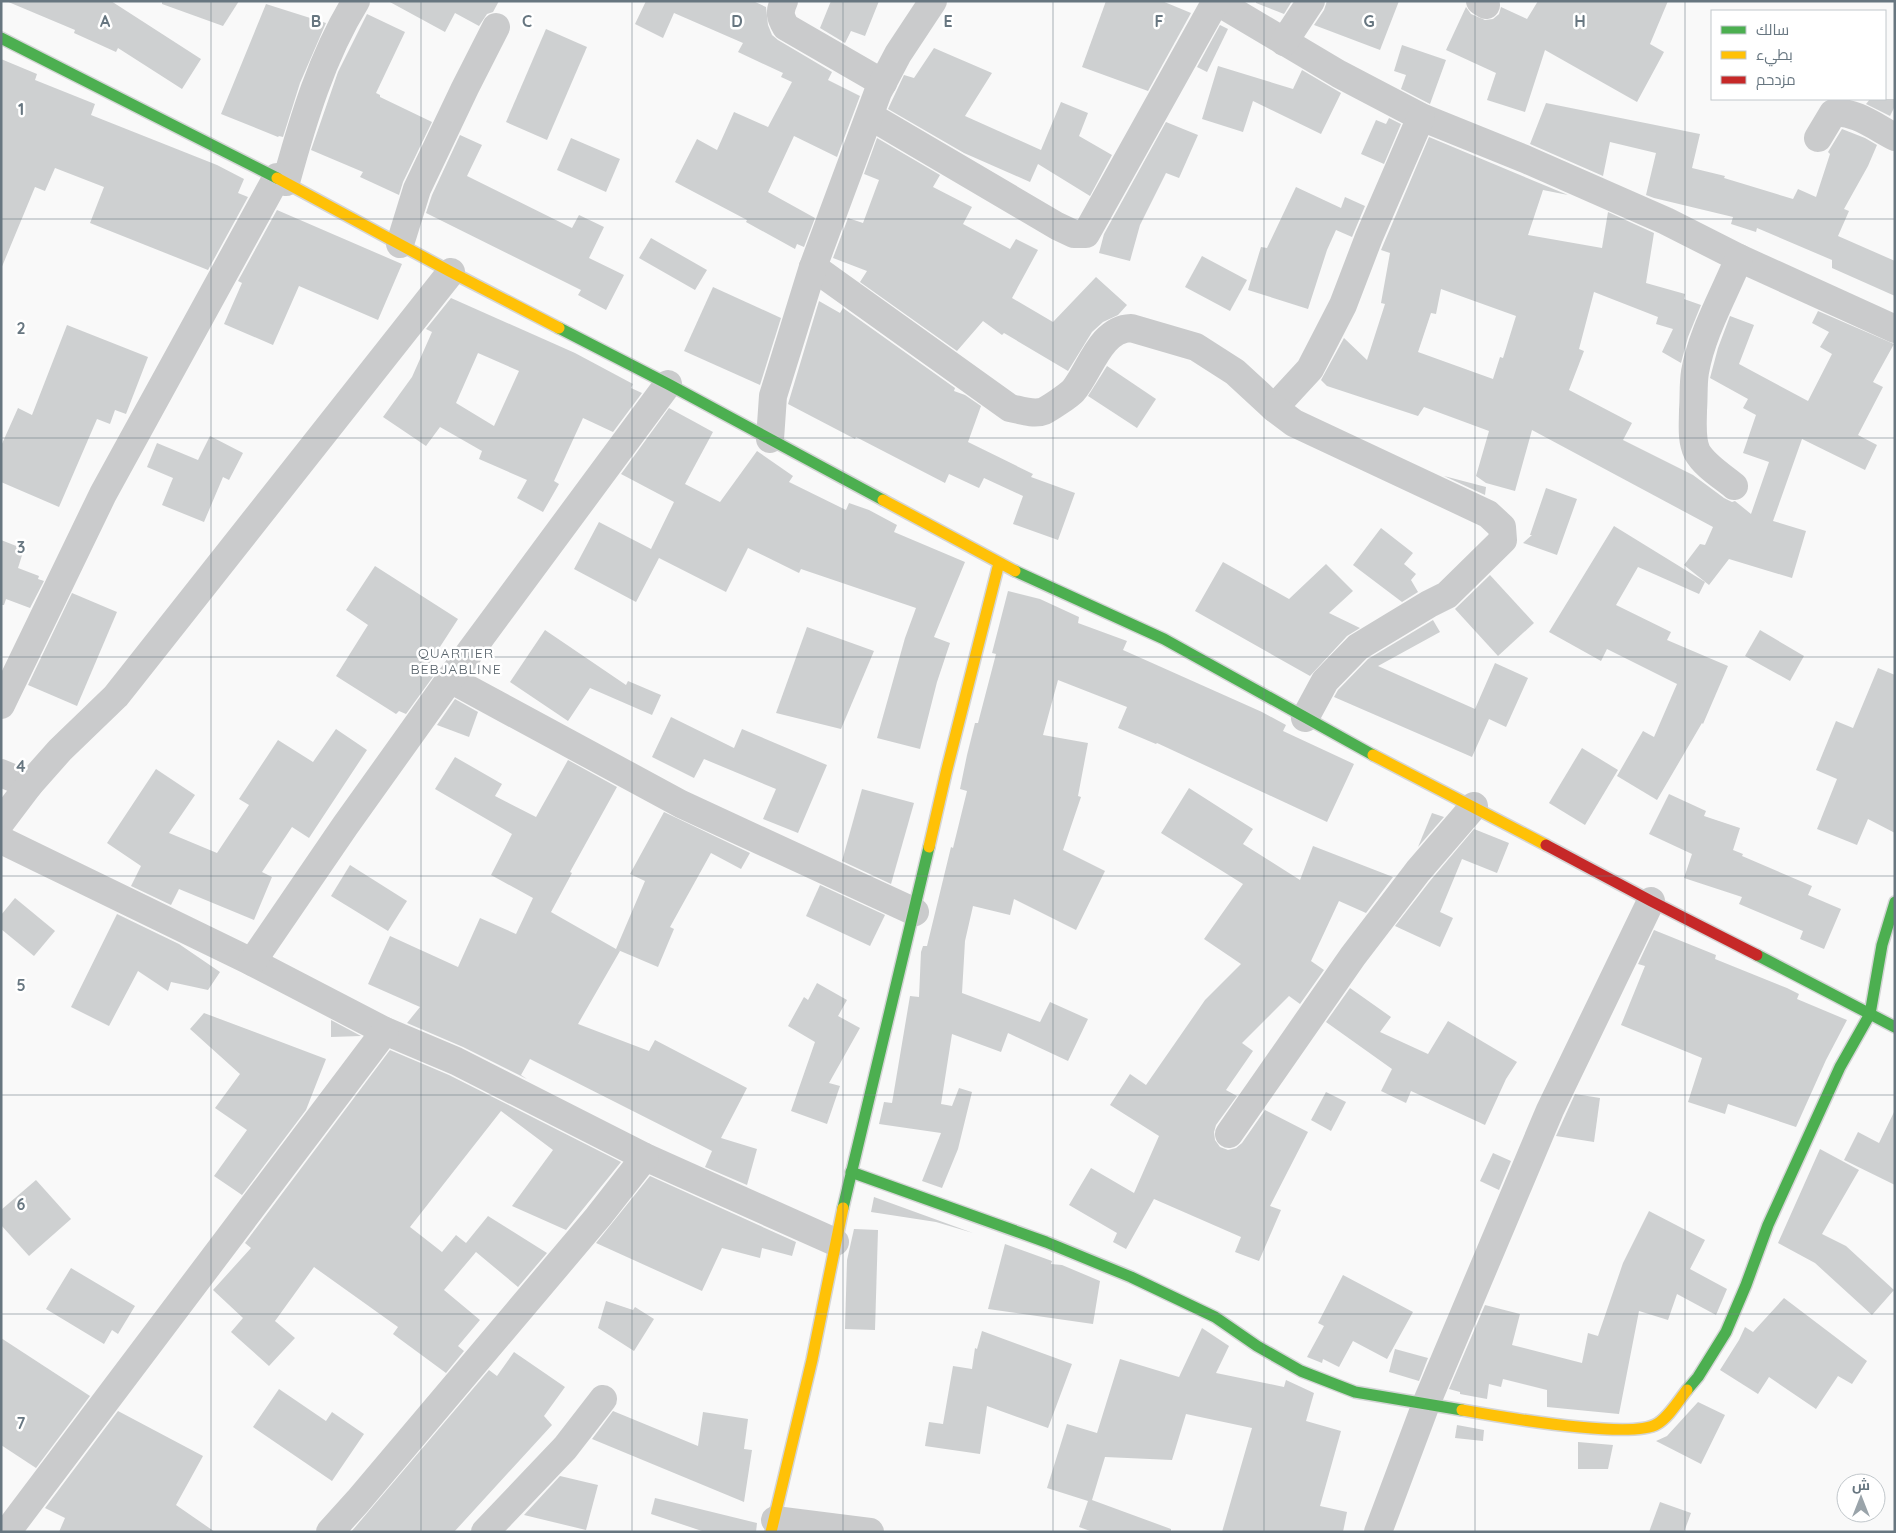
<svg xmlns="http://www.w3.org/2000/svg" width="1896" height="1533" viewBox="0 0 1896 1533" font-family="Quicksand,Cairo,sans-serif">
	<rect width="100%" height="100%" fill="#f9f9f9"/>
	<!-- building -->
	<g fill="#ced0d1" fill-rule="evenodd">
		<path d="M6,1H111L201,59L182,89L118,48L116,52L74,33L75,30Z"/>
		<path d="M162,1H239L223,26L162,4Z"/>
		<path d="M388,1H499L493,12L487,14L479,26L455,13L445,32Z"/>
		<path d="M646,1H753L766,7L768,25L772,35L778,40L832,72L828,80L860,96L837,157L794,136L768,192L815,218L804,247L797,244L795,249L746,222L747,220L675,182L697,139L717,150L734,112L768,127L792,82L781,77L783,73L738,52L743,43L674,13L663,38L635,24Z"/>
		<path d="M831,1H879L865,36L851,31L845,43L820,28Z"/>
		<path d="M1106,1H1162L1191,13L1148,91L1082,67Z"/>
		<path d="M1256,1H1292L1284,14L1256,3Z"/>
		<path d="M1327,1H1399L1380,50L1314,25L1324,10Z"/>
		<path d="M1538,1H1668L1650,44L1664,52L1637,102L1545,50L1525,112L1487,100L1496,73L1446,50L1466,7L1471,14L1485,20L1493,19L1499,14L1501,7L1527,19Z"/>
		<path d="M266,4L326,23L300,83L283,137L279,136L278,137L221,114Z"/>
		<path d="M367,14L405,32L376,93L380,95V97L432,122L403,182L399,195L360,177L363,172L311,150L338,72Z"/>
		<path d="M1220,25L1228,29L1207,72L1197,67Z"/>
		<path d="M546,29L587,47L547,140L506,122Z"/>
		<path d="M1402,45L1446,60L1430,104L1401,89L1406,75L1394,71Z"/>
		<path d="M934,48L992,73L965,116L1041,150L1061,102L1088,113L1079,136L1112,155L1090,196L1038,164L1030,182L964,153L888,109L904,75L914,78Z"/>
		<path d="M1,59L37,74L35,80L95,104L91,115L217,165L244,179L238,193L248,197L208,270L90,223L104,187L55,168L45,191L35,187L1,269Z"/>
		<path d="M1218,66L1293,89L1302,70L1341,93L1321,134L1253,101L1243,132L1202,119Z"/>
		<path d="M1870,99H1895V106L1890,116L1866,104Z"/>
		<path d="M1546,103L1700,134L1692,168L1725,176L1724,178L1793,199L1798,189L1816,197L1830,154L1828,152L1842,129L1865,138L1877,145L1868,166L1844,209L1849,211L1838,236L1895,261V296L1832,268V260L1757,228L1756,232L1731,224L1733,217L1654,198L1646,195L1656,153L1610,142L1603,176L1530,144Z"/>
		<path d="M1389,118L1401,124L1384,164L1361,154L1376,120L1386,124Z"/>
		<path d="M1166,122L1198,135L1179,178L1166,173L1140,225L1130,261L1099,253L1104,234Z"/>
		<path d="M460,135L482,145L467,176L572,228L579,215L604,227L589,258L624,275L606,310L578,295L581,290L426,213L432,195Z"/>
		<path d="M1429,137L1568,195L1543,190L1528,235L1602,248L1608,212L1654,233L1646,283L1685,294L1684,299L1701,305L1688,337L1681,363L1662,352L1673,329L1656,324L1658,317L1594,292L1579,349L1584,351L1569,390L1632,423L1623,440L1693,475L1724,498L1732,502L1735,501L1751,514L1769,462L1743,453L1756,415L1743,408L1748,399L1710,378L1718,348L1730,316L1754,325L1739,364L1808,401L1832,354L1820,347L1829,332L1812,323L1818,311L1894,344L1873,382L1883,387L1858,435L1877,445L1865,470L1802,439L1773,521L1806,531L1792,578L1729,559L1709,585L1684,565L1700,544L1705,545L1713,527L1532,430L1515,491L1486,483L1476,476L1489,431L1424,407L1418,416L1327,386L1321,380L1344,338L1367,360L1385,304L1381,303L1390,253L1381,250ZM1441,289L1516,316L1503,358L1500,357L1493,379L1418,352L1431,313L1436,314Z"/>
		<path d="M571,138L620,159L606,192L557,170Z"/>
		<path d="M877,138L940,175L933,187L972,207L963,224L1010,249L1016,239L1038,250L1012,298L1053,322L1096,277L1127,305L1118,315L1103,322L1092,332L1068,371L1004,333L1002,335L983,321L957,351L860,282L867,271L833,258L848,218L863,223L879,180L864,174Z"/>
		<path d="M1296,187L1341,208L1345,197L1365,206L1352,237L1336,230L1327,250L1308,309L1248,290L1261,247L1267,248Z"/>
		<path d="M277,210L402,264L378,320L299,286L273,345L224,324L242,283L238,281Z"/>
		<path d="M651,238L707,270L695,290L639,258Z"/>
		<path d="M1202,256L1247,280L1230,311L1185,287Z"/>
		<path d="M713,287L781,318L760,385L684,351Z"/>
		<path d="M451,298L575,353L633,384L631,388L642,393L613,432L583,418L554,481L559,484L543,512L517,498L527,480L479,459L482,451L440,427L426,446L383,417L412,377L432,332L426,329ZM478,353L519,371L494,426L456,403Z"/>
		<path d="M819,301L840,313L843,308L955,388L954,391L965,395L981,406L968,442L1033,474L1031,477L1075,493L1058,540L1013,524L1023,496L984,478L979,488L949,474L945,483L856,437L855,439L788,404Z"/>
		<path d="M67,325L148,357L126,414L115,410L110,424L97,419L59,507L1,482V446L18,408L32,415Z"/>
		<path d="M1107,366L1156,399L1137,428L1088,396Z"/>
		<path d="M669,408L713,432L685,484L720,502L757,451L793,476L789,482L846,510L849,503L869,510L897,525L894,532L965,562L934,637L950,643L937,682L920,749L877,738L905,638L916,608L801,569L799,573L748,548L726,592L659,558L636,602L574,569L599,522L651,549L674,502L621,474Z"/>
		<path d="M210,436L243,453L229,480L223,477L204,522L162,505L173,478L147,467L157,443L198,460Z"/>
		<path d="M1444,476L1486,487L1485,495Z"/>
		<path d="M1546,488L1577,499L1557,555L1523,543L1532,535H1530Z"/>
		<path d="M1614,526L1705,582L1699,594L1638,567L1616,605L1671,632L1667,640L1728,666L1703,724L1702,723L1657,800L1617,776L1643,731L1654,737L1677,684L1607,649L1601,661L1549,632Z"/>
		<path d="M1381,528L1413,553L1404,564L1416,574L1411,580L1418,592L1402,602L1353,565Z"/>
		<path d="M1,540L24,549L18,568L39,576L38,579L44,581L30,608L6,599L4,605H1Z"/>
		<path d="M1223,562L1289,599L1326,564L1353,591L1329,613L1360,628L1347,636L1310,676L1195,611Z"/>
		<path d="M375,566L458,619L425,670L435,674L406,714L399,711L396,714L336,676L368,625L346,610Z"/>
		<path d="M1490,575L1534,623L1498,656L1455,609Z"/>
		<path d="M1008,591L1040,599L1079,617L1078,623L1127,641L1123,650L1262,712L1286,725L1283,731L1354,764L1327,822L1157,743L1156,744L1118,728L1127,707L1058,680L1043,735L1088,743L1078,796L1081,797L1063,850L1105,871L1076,930L1014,899L1010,915L973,906L965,941L962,993L1040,1022L1050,1002L1088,1019L1068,1061L1008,1033L1001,1052L952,1034L941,1104L952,1106L959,1088L972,1092L958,1149L942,1188L922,1181L941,1133L879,1124L884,1102L892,1103L910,996L919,997L921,952L923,946H927L951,847L953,848L967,791L960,789L967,755L975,723H978L996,654L992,653Z"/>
		<path d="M72,593L117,612L77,706L28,685Z"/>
		<path d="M1433,620L1440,632L1378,666L1475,709L1495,663L1528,678L1506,727L1489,719L1472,757L1334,697L1338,690L1368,659Z"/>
		<path d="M807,627L874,651L841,729L776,713Z"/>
		<path d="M545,630L626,685L628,681L661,695L652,715L590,688L568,721L510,682Z"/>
		<path d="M1760,630L1804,656L1790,681L1745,656Z"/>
		<path d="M1878,668L1895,675V833L1868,819L1857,845L1817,829L1837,779L1816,770L1836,721L1853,728Z"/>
		<path d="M455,699L478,712L469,737L437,725Z"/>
		<path d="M671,717L734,748L742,729L827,765L798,833L763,819L776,789L704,759L694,778L652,757Z"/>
		<path d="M336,729L367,750L309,838L292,827L262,872L272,877L254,920L179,889L171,905L131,886L141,866L107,843L156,769L195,795L169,833L217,853L249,805L239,799L278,740L313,762Z"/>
		<path d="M1582,748L1618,770L1585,825L1549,803Z"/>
		<path d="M455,757L502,784L495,796L536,817L568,760L617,787L570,872L572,873L551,912L616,949L645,881L630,874L664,812L750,853L741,869L711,853L670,927L674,929L658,967L618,950L620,951L578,1024L649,1051L655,1040L747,1088L721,1138L757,1149L747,1185L705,1167L712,1151L530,1059L521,1075L527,1079L463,1047L407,1023L420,1007L368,984L390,936L458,967L480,918L516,934L533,898L491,875L512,834L435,789Z"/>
		<path d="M1189,788L1253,829L1243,844L1300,880L1313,846L1393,877L1366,913L1339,901L1311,961L1324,970L1300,1004L1289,996L1242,1043L1253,1051L1226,1090L1237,1096L1216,1125L1214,1132L1215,1140L1220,1147L1228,1150L1236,1148L1242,1143L1265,1110L1308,1132L1270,1206L1281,1210L1259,1261L1235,1252L1241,1237L1154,1199L1126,1249L1113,1242L1117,1233L1069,1205L1091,1168L1134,1193L1159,1136L1110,1105L1130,1074L1146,1085L1205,1000L1241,964L1204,939L1243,884L1161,833Z"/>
		<path d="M862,789L914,803L891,884L842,861Z"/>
		<path d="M1669,794L1706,811L1704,816L1740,828L1733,850L1743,854L1742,856L1812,886L1808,895L1841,909L1824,949L1800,939L1803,931L1739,904L1742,897L1684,878L1692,854L1649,834Z"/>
		<path d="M1432,813L1444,817L1418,847Z"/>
		<path d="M1474,829L1509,843L1497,873L1462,859L1440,912L1453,918L1440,947L1395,926L1430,881Z"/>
		<path d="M350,865L407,901L388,931L331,896Z"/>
		<path d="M820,885L885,915L870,946L806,916Z"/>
		<path d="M15,898L55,931L34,956L1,929V915Z"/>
		<path d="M117,914L179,944L220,972L208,990L171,982L168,991L138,971L109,1026L71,1007Z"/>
		<path d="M1654,930L1716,955L1715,959L1787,988L1799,994L1797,999L1847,1020L1826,1060L1796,1127L1728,1104L1725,1114L1688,1102L1702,1058L1621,1025L1645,966L1638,964Z"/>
		<path d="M817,983L847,1000L838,1016L860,1028L829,1083L840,1086L827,1124L791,1111L815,1042L788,1026L804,997L808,1000Z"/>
		<path d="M1350,988L1391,1017L1380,1032L1428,1054L1448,1021L1517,1062L1506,1079L1485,1125L1411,1091L1406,1103L1381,1091L1392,1069L1326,1022Z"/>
		<path d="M204,1013L326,1059L306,1110L242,1195L214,1176L247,1130L215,1108L240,1074L190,1029Z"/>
		<path d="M331,1020L361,1036L331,1037Z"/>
		<path d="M390,1050L449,1075L621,1162L566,1230L512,1206L553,1150L501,1111L410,1227L442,1252L456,1235L466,1243L488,1216L547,1253L518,1287L476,1252L444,1290L480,1320L458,1346L464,1351L446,1373L393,1334L398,1327L314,1267L275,1321L295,1338L269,1366L231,1332L243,1318L213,1290L251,1248L245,1243Z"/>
		<path d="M1326,1092L1346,1102L1331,1131L1311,1120Z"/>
		<path d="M1575,1094L1600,1098L1594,1142L1556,1136Z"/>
		<path d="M1895,1110V1185L1844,1160L1858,1132L1879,1143Z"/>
		<path d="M1820,1149L1859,1170L1822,1234L1846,1246L1894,1290L1872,1315L1815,1263L1778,1243Z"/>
		<path d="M1493,1153L1511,1161L1499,1190L1480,1181Z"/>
		<path d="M650,1176L796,1242L792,1256L762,1248L760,1258L722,1248L702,1291L596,1243Z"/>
		<path d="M36,1180L71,1219L29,1256L1,1225V1210Z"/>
		<path d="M874,1197L973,1233L936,1222L871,1212Z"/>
		<path d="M1649,1211L1705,1240L1690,1269L1727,1289L1716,1315L1677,1294L1668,1320L1639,1311L1619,1414L1547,1407V1390L1503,1379L1501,1387L1489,1384L1487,1399L1460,1394V1392L1449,1389L1485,1305L1520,1314L1512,1345L1582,1363L1588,1333L1598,1336L1623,1263Z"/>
		<path d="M854,1229L878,1230L875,1330L845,1329L847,1260Z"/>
		<path d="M1005,1244L1052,1261L1051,1264L1062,1265L1100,1281L1093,1324L988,1309Z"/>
		<path d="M71,1268L135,1306L118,1334L112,1330L104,1344L46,1309Z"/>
		<path d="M1343,1275L1413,1312L1387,1359L1353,1341L1339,1367L1323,1359L1322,1363L1307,1357L1324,1326L1318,1323Z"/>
		<path d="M1784,1298L1867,1361L1852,1384L1838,1376L1816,1409L1769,1377L1758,1394L1720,1370L1739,1340L1745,1327L1753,1332Z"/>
		<path d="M606,1301L633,1310L635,1307L654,1319L634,1351L598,1328Z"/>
		<path d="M1202,1328L1229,1346L1216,1373L1284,1387L1286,1380L1314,1393L1306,1421L1341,1431L1320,1506L1347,1512L1343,1532H1222L1252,1428L1186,1414L1172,1460L1105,1457L1092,1500L1171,1529V1532H1093L1079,1527L1088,1501L1047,1488L1067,1424L1097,1433L1120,1359L1179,1377Z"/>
		<path d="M982,1331L1072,1364L1048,1428L987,1406L980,1454L925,1446L929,1422L943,1424L953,1366L972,1369L975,1348L977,1349Z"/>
		<path d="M1,1338L90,1396L36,1468L1,1445Z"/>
		<path d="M1395,1349L1428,1358L1419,1381L1389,1372Z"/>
		<path d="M514,1352L565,1387L544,1416L552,1425L454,1532H351L489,1370L497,1376Z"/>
		<path d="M279,1389L326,1421L332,1412L364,1434L332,1481L253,1427Z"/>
		<path d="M1698,1402L1725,1415L1701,1464L1656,1441L1667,1436Z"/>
		<path d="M118,1411L203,1456L176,1505L215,1532H59L65,1518L45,1508Z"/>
		<path d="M613,1411L698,1446L703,1412L748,1419L744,1449L752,1450L744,1502L592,1439Z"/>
		<path d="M1457,1425L1484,1430L1483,1441L1455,1438Z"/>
		<path d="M1578,1442L1613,1445L1608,1469H1578Z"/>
		<path d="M560,1476L598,1485L586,1530L524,1515Z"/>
		<path d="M655,1498L757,1523L756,1532H705L651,1514Z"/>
		<path d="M1660,1502L1691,1513L1684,1532H1649Z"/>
	</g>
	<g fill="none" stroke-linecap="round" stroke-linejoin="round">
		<!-- fast casing -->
		<g stroke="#d4d5d6" stroke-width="14">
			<g id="fast">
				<path d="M1,38L277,178"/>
				<path d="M559,328L668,384L883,500"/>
				<path d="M1015,571L1164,639L1373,755"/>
				<path d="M1757,955L1895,1027"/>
				<path d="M851,1172L1046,1242L1131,1277L1215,1317L1257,1346L1301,1371L1355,1392L1462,1410"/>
				<path d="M843,1208L929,847"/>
				<path d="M1687,1390L1698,1377L1726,1332L1746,1285L1768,1225L1840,1067L1870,1014L1882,945L1895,902"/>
			</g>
		</g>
		<!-- slow casing -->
		<g stroke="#d4d5d6" stroke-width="14">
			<g id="slow">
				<path d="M277,178L451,272L559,328"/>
				<path d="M883,500L1015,571"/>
				<path d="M1373,755L1546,845"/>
				<path d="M929,847L946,773L999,563"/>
				<path d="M1462,1410C1496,1416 1631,1440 1657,1424C1669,1417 1678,1401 1687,1390"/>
				<path d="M771,1532L812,1360L843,1208"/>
			</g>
		</g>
		<!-- jam casing -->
		<g stroke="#d4d5d6" stroke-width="14">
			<path id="jam" d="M1546,845L1651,901L1757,955"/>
		</g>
		<!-- street -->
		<g stroke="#cacbcc" stroke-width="28">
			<path d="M784,1C779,12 780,17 786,27L883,83"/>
			<path d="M1216,1L1339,74L1421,117L1525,159L1666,221L1739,258L1895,329"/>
			<path d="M1480,1L1486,5"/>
			<path d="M1284,42L1311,1"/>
			<path d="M870,116L1057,226L1074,234H1086L1216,1"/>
			<path d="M1818,138L1833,113C1854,110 1877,128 1895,137"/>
			<path d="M286,182C303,120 322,56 356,1"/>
			<path d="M400,244L417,189L465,88L496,27"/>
			<path d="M813,267L1010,408C1020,410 1034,415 1044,411C1050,408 1068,396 1073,391C1090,371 1100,329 1131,328L1196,347L1235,372L1274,408L1310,369L1343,305L1369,237L1421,117"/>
			<path d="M1274,408L1294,423L1488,514L1502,527L1503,540L1447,595L1429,604L1358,647L1325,681L1305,718"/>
			<path d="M770,439L773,396L813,267L878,92L898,54L933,1"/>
			<path d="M1734,486C1722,476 1705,466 1697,452C1691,440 1693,423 1693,410C1694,398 1693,384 1695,372C1702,332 1724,295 1739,258"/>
			<path d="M450,679L681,804L915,912"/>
			<path d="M1,705L103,494L277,177"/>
			<path d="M1,773L29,785"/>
			<path d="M1,822L29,785L60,750L116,696L451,272"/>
			<path d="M1,840L252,962L385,1031L456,1061L645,1157L835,1242"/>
			<path d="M252,962L345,826L450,679L668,384"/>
			<path d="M1229,1134L1353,956L1418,871L1474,806"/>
			<path d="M775,1520L870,1532"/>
			<path d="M7,1532L385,1031"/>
			<path d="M330,1532L358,1501L598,1217L645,1157"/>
			<path d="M485,1532L565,1448L603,1399"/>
			<path d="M1378,1532L1426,1404L1550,1110L1651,901"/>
		</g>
		<!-- fast -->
		<use href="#fast" stroke="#4caf50" stroke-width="11"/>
		<!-- slow -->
		<use href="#slow" stroke="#ffc107" stroke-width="11"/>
		<!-- jam -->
		<use href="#jam" stroke="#c62828" stroke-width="11"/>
	</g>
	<!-- grid -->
	<path fill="none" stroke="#677680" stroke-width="1" stroke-opacity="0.55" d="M211,1V1532M421,1V1532M632,1V1532M843,1V1532M1053,1V1532M1264,1V1532M1475,1V1532M1685,1V1532M1,219H1895M1,438H1895M1,657H1895M1,876H1895M1,1095H1895M1,1314H1895"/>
	<g text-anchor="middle" stroke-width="5" stroke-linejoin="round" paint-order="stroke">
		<!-- neighbourhood labels -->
		<g font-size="14" letter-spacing="1" fill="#59646c" stroke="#fff">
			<text x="456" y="658">QUARTIER<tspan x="456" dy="16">BEBJABLINE</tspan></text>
		</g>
	</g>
	<g font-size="16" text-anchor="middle" font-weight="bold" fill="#677680" stroke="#fff" stroke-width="5" stroke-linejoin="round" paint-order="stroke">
		<text x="105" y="27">A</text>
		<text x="316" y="27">B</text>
		<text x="527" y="27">C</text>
		<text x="737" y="27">D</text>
		<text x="948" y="27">E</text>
		<text x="1159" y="27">F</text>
		<text x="1369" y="27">G</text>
		<text x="1580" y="27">H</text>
		<text x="21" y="115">1</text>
		<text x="21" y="334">2</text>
		<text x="21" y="553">3</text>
		<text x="21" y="772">4</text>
		<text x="21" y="991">5</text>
		<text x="21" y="1210">6</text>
		<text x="21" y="1429">7</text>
	</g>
	<!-- border -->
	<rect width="1896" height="1533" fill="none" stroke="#677680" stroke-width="5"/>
	<!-- legend -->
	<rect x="1711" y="10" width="175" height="90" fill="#ffffff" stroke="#c2c8cc"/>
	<rect x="1721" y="26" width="25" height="8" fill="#4caf50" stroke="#c2c8cc"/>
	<text x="1756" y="35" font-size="15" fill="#677680">سالك</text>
	<rect x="1721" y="51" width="25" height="8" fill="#ffc107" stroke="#c2c8cc"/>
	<text x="1756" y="60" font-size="15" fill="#677680">بطيء</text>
	<rect x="1721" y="76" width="25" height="8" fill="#c62828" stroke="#c2c8cc"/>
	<text x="1756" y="85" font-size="15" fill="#677680">مزدحم</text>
	<!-- north arrow -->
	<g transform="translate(1861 1498)"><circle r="24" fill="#ffffff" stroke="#c2c8cc"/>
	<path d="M0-4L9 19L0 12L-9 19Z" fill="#9aa4aa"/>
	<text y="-8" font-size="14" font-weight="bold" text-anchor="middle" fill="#677680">ش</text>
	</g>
</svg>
